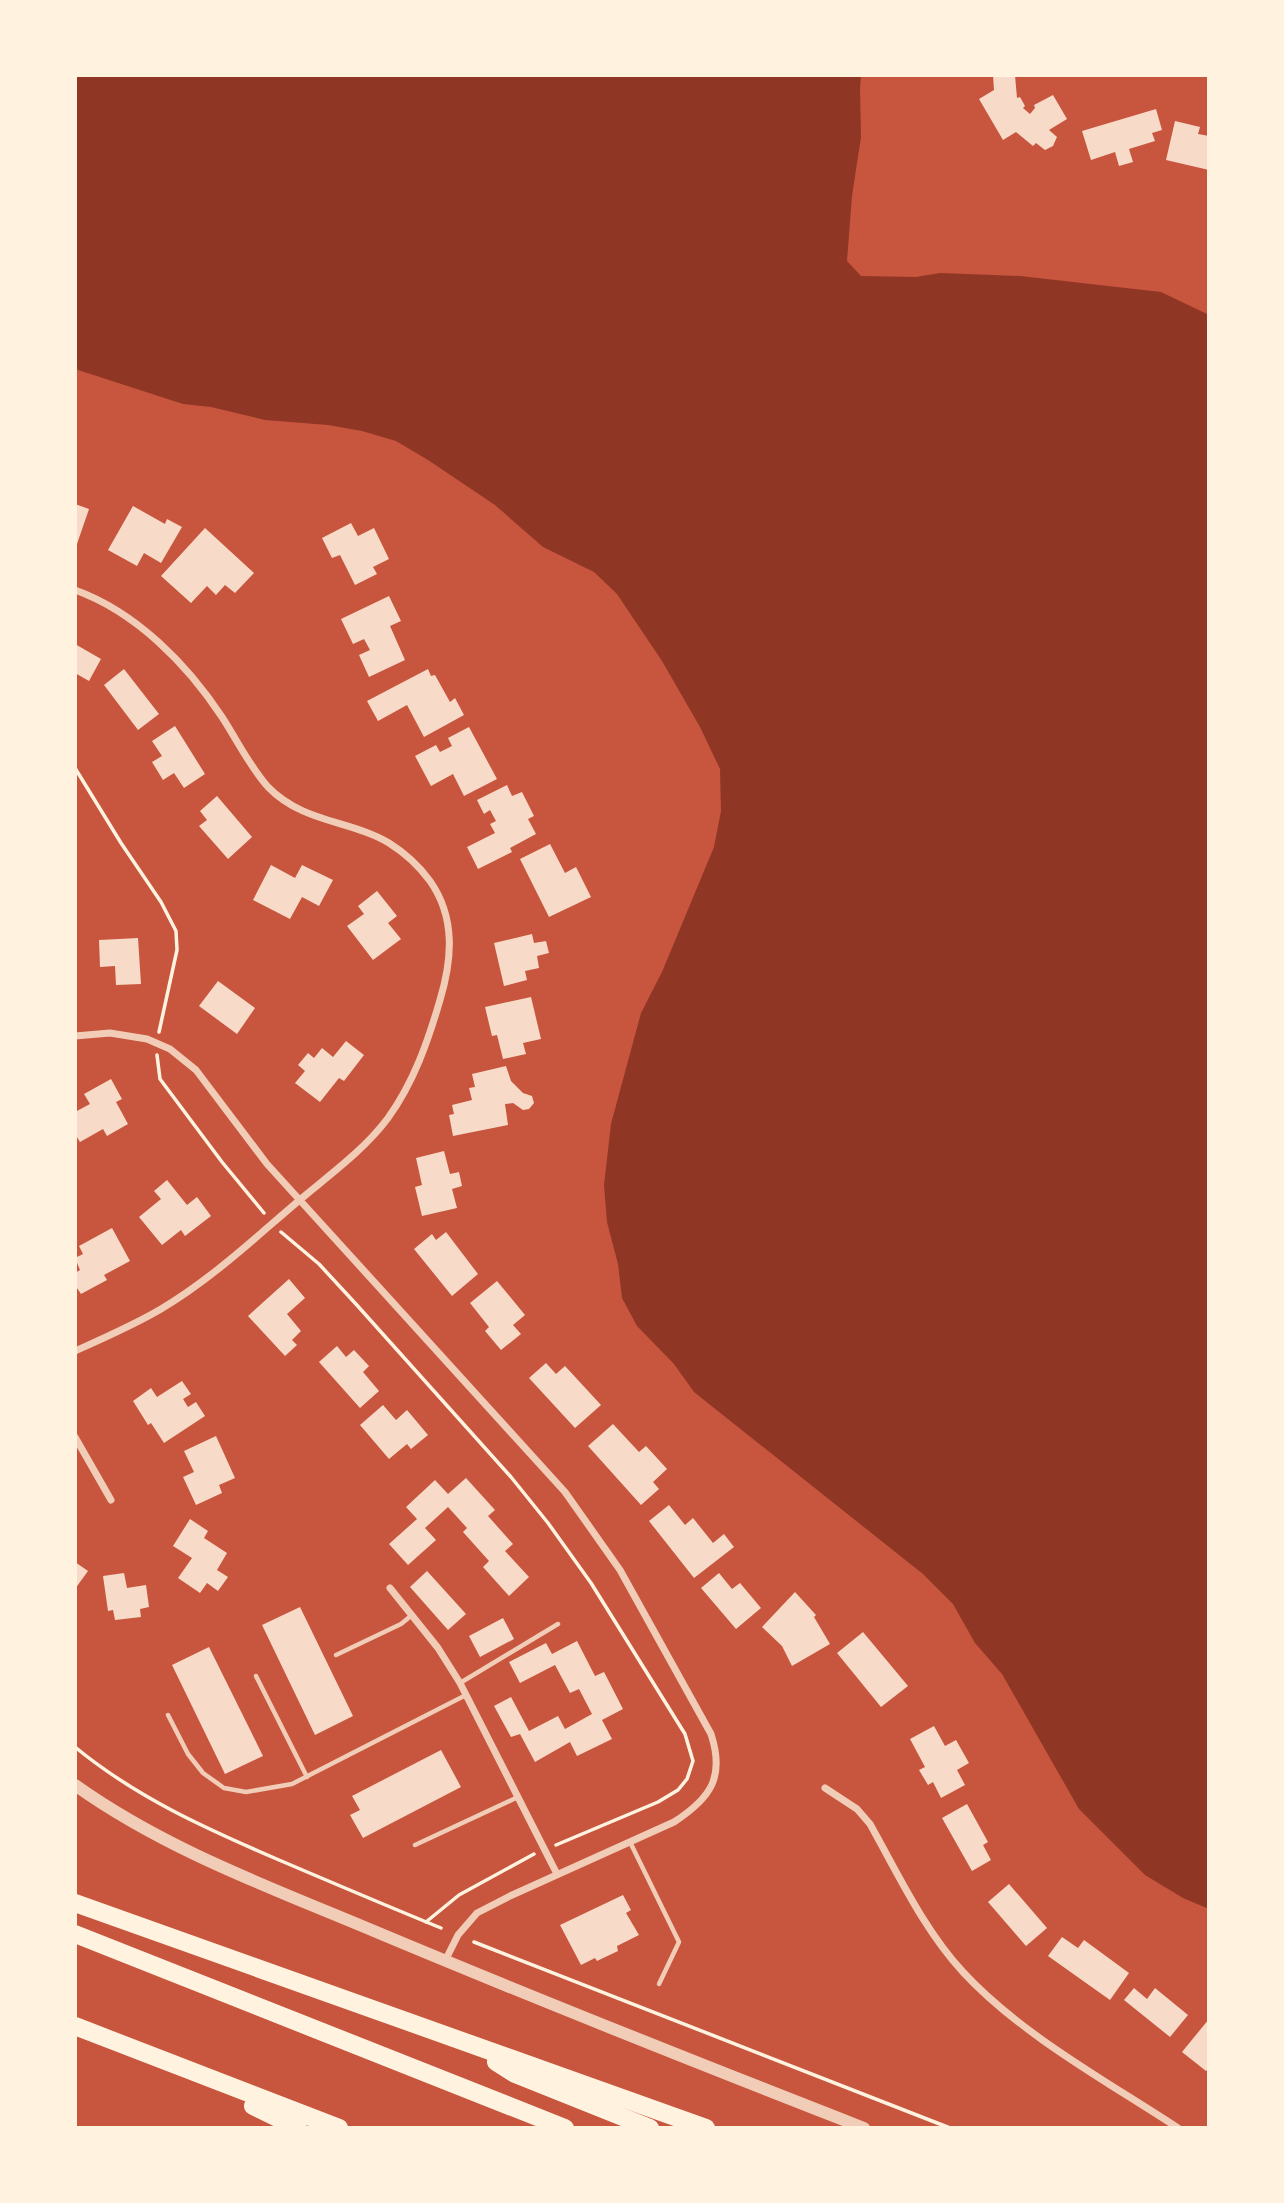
<svg xmlns="http://www.w3.org/2000/svg" width="1284" height="2203" viewBox="0 0 1284 2203" font-family="'Golos Text',sans-serif">
	<rect width="100%" height="100%" fill="#c8553d"/>
	<!-- water -->
	<path fill="#8f3625" d="M75,75H861L860,89L861,137L852,196L847,261L861,276L916,277L940,273L1020,276L1161,292L1209,315V1909L1183,1898L1145,1875L1079,1809L1002,1674L975,1643L953,1604L923,1574L694,1392L674,1364L637,1326L622,1298L618,1264L607,1222L604,1185L611,1124L641,1013L662,972L714,847L721,811L720,769L700,727L662,661L617,594L594,572L543,547L495,505L428,460L396,441L362,431L328,425L265,420L211,407L183,404L75,369Z"/>
	<!-- building -->
	<g fill="#f7dbc8">
		<path d="M993,75H1015L1017,98L1020,97L1025,106L1023,108L1030,114L1035,108L1034,105L1053,95L1067,119L1049,130L1057,137L1053,146L1045,150L1036,143L1033,146L1016,132L1003,140L979,99L994,90Z"/>
		<path d="M1156,109L1162,130L1152,133L1155,141L1129,149L1133,162L1119,166L1115,152L1091,160L1082,131Z"/>
		<path d="M1175,121L1200,127L1198,134L1209,136V170L1166,160Z"/>
		<path d="M75,504L89,509L77,544L75,543Z"/>
		<path d="M133,506L165,524L167,519L182,527L161,563L144,553L137,566L108,550Z"/>
		<path d="M351,523L358,536L374,528L389,559L373,567L377,574L355,585L340,555L332,558L322,538Z"/>
		<path d="M205,528L254,573L235,593L225,585L216,595L207,586L191,603L161,576Z"/>
		<path d="M389,596L401,621L390,626L405,660L369,677L359,655L370,650L364,639L353,644L341,619Z"/>
		<path d="M75,644L101,659L89,681L75,673Z"/>
		<path d="M124,669L159,714L138,730L104,685Z"/>
		<path d="M428,669L431,676L435,675L450,702L455,698L464,715L424,737L407,705L378,721L367,701Z"/>
		<path d="M175,726L205,774L184,788L174,773L163,780L152,762L162,756L152,741Z"/>
		<path d="M469,727L497,779L464,796L453,774L431,786L415,756L436,745L440,752L452,746L448,738Z"/>
		<path d="M507,785L512,796L522,792L534,816L528,819L536,834L510,848L512,852L478,869L467,847L495,833L490,824L496,821L490,810L484,814L477,800Z"/>
		<path d="M217,796L252,837L228,859L199,826L207,820L200,811Z"/>
		<path d="M550,844L565,873L576,867L591,897L549,917L520,859Z"/>
		<path d="M271,865L295,878L302,865L333,880L319,906L302,897L290,919L253,900Z"/>
		<path d="M377,891L397,916L388,923L401,939L373,960L347,926L364,914L358,906Z"/>
		<path d="M532,934L534,943L546,941L549,953L537,956L539,968L525,971L527,980L504,986L494,943Z"/>
		<path d="M138,938L141,984L116,985L115,966L100,967L99,940Z"/>
		<path d="M218,981L255,1008L237,1034L199,1006Z"/>
		<path d="M531,997L541,1039L523,1043L526,1054L503,1059L497,1035L492,1036L485,1007Z"/>
		<path d="M346,1041L364,1055L344,1081L339,1078L320,1102L295,1083L305,1071L298,1065L308,1053L314,1058L322,1048L333,1057Z"/>
		<path d="M506,1066L511,1081L523,1093L532,1096L534,1103L529,1109L523,1110L513,1103L505,1104L508,1125L453,1136L449,1115L454,1114L452,1105L472,1100L469,1088L475,1087L472,1074Z"/>
		<path d="M111,1079L122,1099L116,1102L128,1124L107,1136L103,1129L80,1142L75,1134V1112L90,1104L84,1094Z"/>
		<path d="M444,1151L450,1174L459,1172L462,1186L452,1189L457,1208L422,1216L415,1187L422,1185L416,1158Z"/>
		<path d="M167,1180L187,1205L197,1197L211,1216L185,1236L181,1230L162,1245L139,1217L161,1199L154,1191Z"/>
		<path d="M112,1228L130,1261L104,1275L107,1280L81,1294L75,1285V1273L80,1270L75,1258L83,1254L79,1246Z"/>
		<path d="M446,1232L478,1274L452,1296L414,1249L432,1234L436,1240Z"/>
		<path d="M289,1279L305,1298L287,1314L301,1331L292,1340L297,1345L285,1356L248,1316Z"/>
		<path d="M497,1281L525,1315L513,1325L521,1334L501,1350L485,1331L489,1327L470,1303Z"/>
		<path d="M337,1346L346,1357L354,1350L369,1366L363,1372L379,1391L360,1408L319,1362Z"/>
		<path d="M546,1363L556,1374L565,1366L601,1405L575,1428L529,1378Z"/>
		<path d="M182,1381L191,1394L183,1399L188,1407L196,1402L205,1416L164,1443L151,1423L148,1425L133,1401L151,1388L157,1397Z"/>
		<path d="M383,1405L396,1420L407,1410L428,1435L411,1449L407,1444L389,1459L360,1425Z"/>
		<path d="M613,1424L639,1452L646,1446L667,1469L653,1482L659,1489L641,1505L588,1446Z"/>
		<path d="M216,1436L235,1478L219,1485L222,1493L196,1505L183,1477L194,1472L184,1451Z"/>
		<path d="M466,1478L495,1510L488,1516L513,1544L505,1551L529,1577L509,1596L483,1567L489,1561L463,1532L467,1528L448,1507L425,1528L436,1540L408,1565L389,1544L417,1519L406,1507L435,1480L448,1494Z"/>
		<path d="M669,1505L685,1525L693,1518L713,1543L724,1534L734,1547L694,1578L649,1521Z"/>
		<path d="M190,1519L208,1531L204,1538L227,1553L217,1570L228,1577L218,1591L207,1583L200,1593L178,1578L192,1558L173,1546Z"/>
		<path d="M75,1562L88,1571L75,1589Z"/>
		<path d="M427,1571L466,1614L448,1630L410,1587Z"/>
		<path d="M124,1573L127,1588L146,1585L149,1607L140,1609L141,1617L115,1620L113,1610L108,1611L103,1576Z"/>
		<path d="M719,1573L732,1589L740,1583L761,1608L736,1629L701,1588Z"/>
		<path d="M795,1592L816,1615L814,1617L830,1644L792,1666L782,1646L762,1627Z"/>
		<path d="M300,1607L353,1716L315,1735L262,1625Z"/>
		<path d="M503,1618L514,1639L480,1657L469,1636Z"/>
		<path d="M863,1632L908,1686L881,1707L837,1653Z"/>
		<path d="M577,1641L595,1676L604,1672L623,1709L602,1720L612,1739L577,1756L570,1742L535,1762L520,1734L511,1737L494,1706L511,1697L529,1731L558,1716L565,1729L592,1714L579,1689L570,1693L555,1665L520,1683L509,1662L546,1643L552,1654Z"/>
		<path d="M209,1647L263,1756L225,1774L172,1665Z"/>
		<path d="M934,1726L945,1746L956,1740L969,1763L957,1770L965,1785L941,1798L933,1782L928,1785L919,1770L925,1767L910,1739Z"/>
		<path d="M441,1750L461,1787L363,1838L350,1815L360,1810L352,1796Z"/>
		<path d="M967,1804L988,1842L983,1845L991,1860L972,1871L942,1818Z"/>
		<path d="M1009,1884L1047,1928L1026,1946L988,1902Z"/>
		<path d="M623,1895L631,1910L626,1913L639,1935L617,1946L618,1951L597,1961L595,1958L581,1965L560,1925Z"/>
		<path d="M1062,1937L1078,1948L1084,1940L1129,1973L1110,2000L1048,1956Z"/>
		<path d="M1134,1988L1147,1999L1155,1988L1188,2015L1170,2037L1124,2000Z"/>
		<path d="M1209,2019V2068L1206,2071L1182,2052Z"/>
	</g>
	<g fill="none" stroke-linecap="round" stroke-linejoin="round">
		<!-- path -->
		<g stroke="#fff3e0" stroke-width="3.5">
			<path d="M75,768L121,843L161,902L176,931L177,950L159,1032"/>
			<path d="M157,1055L160,1079L222,1162L264,1213"/>
			<path d="M281,1232L319,1264L355,1303L511,1477L548,1523L591,1583L685,1734L693,1761L687,1779L678,1790L658,1802L556,1845"/>
			<path d="M75,1747C137,1798 207,1829 279,1860C333,1883 387,1906 441,1928"/>
			<path d="M426,1922L459,1895L534,1854"/>
			<path d="M474,1942L950,2128"/>
		</g>
		<!-- service -->
		<g stroke="#f1ccb7" stroke-width="4.5">
			<path d="M336,1655L401,1624L412,1615"/>
			<path d="M256,1676L307,1777"/>
			<path d="M460,1683L558,1624"/>
			<path d="M168,1715L188,1754L203,1773L224,1788L246,1792L292,1784L466,1695"/>
			<path d="M630,1842L679,1942L659,1984"/>
			<path d="M415,1845L518,1797"/>
		</g>
		<!-- minor -->
		<g stroke="#f1ccb7" stroke-width="7">
			<path d="M75,590C136,612 187,664 222,717C237,740 250,767 268,787C303,823 350,820 389,843C405,853 419,866 430,881C456,918 452,960 440,1000C428,1041 414,1082 388,1118C365,1149 332,1173 302,1198C257,1236 213,1278 161,1309C134,1325 104,1338 75,1351"/>
			<path d="M75,1036L110,1033L147,1039L170,1049L196,1070L267,1164L565,1492L620,1570L711,1734C725,1777 711,1798 674,1822L510,1896L477,1913L458,1935L445,1961"/>
			<path d="M75,1437L111,1500"/>
			<path d="M390,1588L438,1648L460,1683L557,1874"/>
			<path d="M825,1788L857,1809L870,1824C898,1874 924,1930 963,1972C1020,2034 1108,2082 1178,2128"/>
		</g>
		<!-- tertiary -->
		<path stroke="#f1ccb7" stroke-width="12" d="M75,1785C166,1850 272,1888 374,1931C536,1999 700,2064 864,2128"/>
		<!-- motorway -->
		<g stroke="#fff3e0" stroke-width="18">
			<path d="M75,1903L706,2128"/>
			<path d="M75,1934L565,2128"/>
			<path d="M75,2026L339,2128"/>
			<path d="M496,2062L515,2074L650,2128"/>
			<path d="M253,2106L298,2128"/>
		</g>
	</g>
	<!-- border -->
	<rect width="1284" height="2203" fill="none" stroke="#fff3e0" stroke-width="154"/>
</svg>
